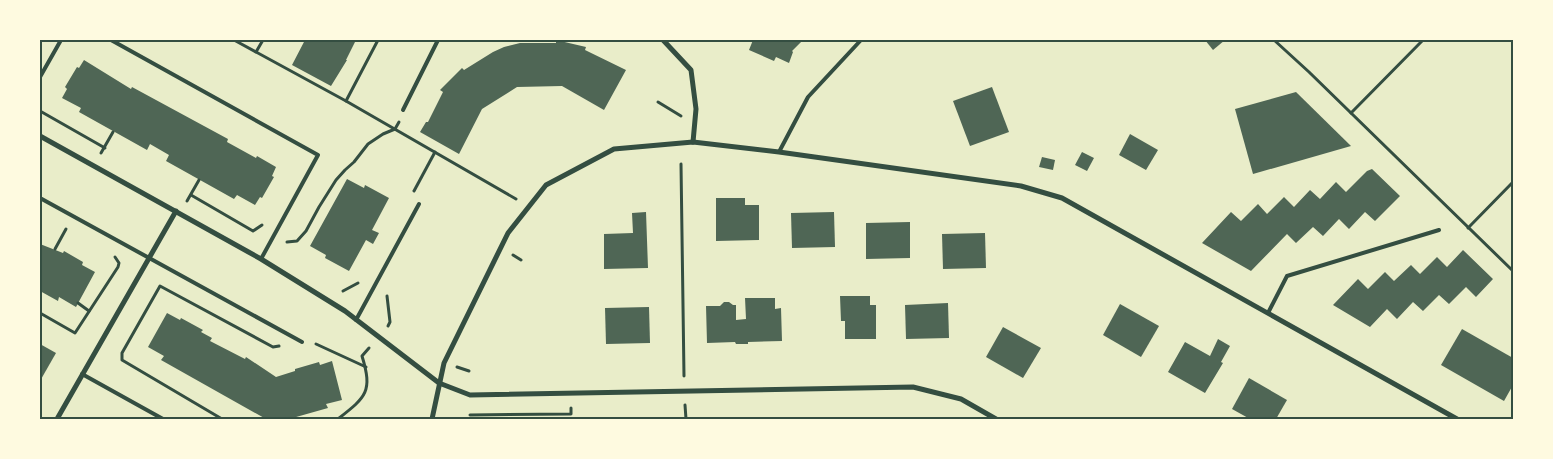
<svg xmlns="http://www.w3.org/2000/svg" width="1553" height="459" viewBox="0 0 1553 459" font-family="Roboto,sans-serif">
	<rect width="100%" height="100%" fill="#e9edc9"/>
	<!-- building -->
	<g fill="#4f6655">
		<path d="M305,40H356L346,60H347L331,86L292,65Z"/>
		<path d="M556,40L586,47L585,50L626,70L604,110L562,86L517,87L482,109L459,154L420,132L426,122H428L443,92L440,90L462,68L464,70L493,52L504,47L520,43H556Z"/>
		<path d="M753,40H803L792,51L793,52L789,63L776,57L774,61L749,50Z"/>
		<path d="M1205,40H1225L1213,50Z"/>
		<path d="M84,60L131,89L132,87L228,139L227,142L256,158L257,156L276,167L272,176L274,177L262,198L260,197L255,205L237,195L234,199L166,161L169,155L150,144L147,150L79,112L81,108L62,98L67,89L65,87L77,67L79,68Z"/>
		<path d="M992,87L1009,132L970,146L953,101Z"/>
		<path d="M1296,92L1351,146L1253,174L1235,109Z"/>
		<path d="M1130,134L1158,150L1146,170L1119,155Z"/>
		<path d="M1082,152L1094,158L1087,171L1075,165Z"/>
		<path d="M1042,157L1055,160L1053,170L1039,167Z"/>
		<path d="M1372,169L1400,196L1375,221L1365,212L1349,229L1339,219L1323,236L1313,227L1296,243L1287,234L1251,271L1202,243L1231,212L1241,221L1258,204L1267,214L1284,197L1294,207L1310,190L1320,199L1336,182L1346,192L1367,171Z"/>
		<path d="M347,179L364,188L365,185L389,198L372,230L379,233L373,244L366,240L349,271L325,258L326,255L310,246Z"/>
		<path d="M716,198H745V205H759V240L716,241Z"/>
		<path d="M646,212L648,268L604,269V234L633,233L632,213Z"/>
		<path d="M834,212L835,247L792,248L791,213Z"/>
		<path d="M910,222V258L866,259V223Z"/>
		<path d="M985,233L986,268L943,269L942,234Z"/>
		<path d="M40,244L63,253L64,251L83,262L82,265L95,272L76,307L59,297L58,301L40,291Z"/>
		<path d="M1463,250L1493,279L1476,297L1466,287L1449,304L1439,295L1423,311L1413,302L1397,319L1387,309L1370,327L1333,305L1358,279L1368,289L1385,272L1394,281L1411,265L1420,274L1437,257L1447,267Z"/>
		<path d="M840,296H870V305H876V339H845V321H841Z"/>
		<path d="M745,298H775V309L781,308L782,341L748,342V344H736L735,342L707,343L706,306H720L724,302H729L733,305H736V320L746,319Z"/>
		<path d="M948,303L949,338L906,339L905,305Z"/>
		<path d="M1120,304L1159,326L1141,357L1103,335Z"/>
		<path d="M649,307L650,343L606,344L605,308Z"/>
		<path d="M167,313L180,320L181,318L203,330L201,332L212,338L210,341L245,359L246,357L276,377L295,371V369L319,362L320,365L332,361L342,400L326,404L328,408L289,419H266L161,360L164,356L148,347Z"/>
		<path d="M1003,327L1041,348L1023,378L986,357Z"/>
		<path d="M1462,329L1513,358V385L1504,401L1441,365Z"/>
		<path d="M1218,339L1230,346L1221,362L1223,363L1205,393L1168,372L1185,342L1210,356Z"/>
		<path d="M40,344L56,353L40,381Z"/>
		<path d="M1249,378L1287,400L1276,419H1250L1232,409Z"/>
	</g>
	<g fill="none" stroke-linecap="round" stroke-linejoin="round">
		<!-- path -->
		<g stroke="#344e41" stroke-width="3">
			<path d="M234,40L346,101L516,199"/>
			<path d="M1274,40L1309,72L1513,271"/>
			<path d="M256,52L263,40"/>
			<path d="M346,101L378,40"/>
			<path d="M658,102L681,116"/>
			<path d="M40,111L105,148"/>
			<path d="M1351,113L1423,40"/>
			<path d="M101,153L113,132"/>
			<path d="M681,164L684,376"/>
			<path d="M414,191L435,152"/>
			<path d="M191,195L253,231L262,225"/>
			<path d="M187,201L199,180"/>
			<path d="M1468,228L1513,182"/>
			<path d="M287,242L297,241L306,231L319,207L336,180L345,170L354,162L368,144L383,134L395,129L399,122"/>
			<path d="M55,249L66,229"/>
			<path d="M513,255L521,260"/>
			<path d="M343,291L358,283"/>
			<path d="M387,296L390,322L388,326"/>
			<path d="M78,303L89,311"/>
			<path d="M40,313L75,333L118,267L119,263L115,257"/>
			<path d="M316,344L366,367"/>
			<path d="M457,367L469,371"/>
			<path d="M685,405L686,419"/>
			<path d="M470,415L571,414V408"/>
			<path d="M222,419L122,360V353L160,286L273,347L279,346"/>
			<path d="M338,419C366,397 373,392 362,356L369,348"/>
		</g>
		<!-- service -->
		<g stroke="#344e41" stroke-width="4">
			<path d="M111,40L318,155L261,259"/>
			<path d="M40,77L61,40"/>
			<path d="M403,110L438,40"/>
			<path d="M779,152L808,97L861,40"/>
			<path d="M40,198L302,342"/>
			<path d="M1268,313L1287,276L1439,230"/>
			<path d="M356,320L419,204"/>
			<path d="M82,374L163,419"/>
		</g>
		<!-- minor -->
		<g stroke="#344e41" stroke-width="5">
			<path d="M663,40L691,70L696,109L693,142"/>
			<path d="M40,136L261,259L345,311L439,383L470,395L913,387L961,399L996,419"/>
			<path d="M57,419L176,211"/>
			<path d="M432,419L444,363L508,233L546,185L614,149L693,142L779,152L1021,186L1062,198L1457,419"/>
		</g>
	</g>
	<!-- border -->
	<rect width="1553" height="459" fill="none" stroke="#fefae0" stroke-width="82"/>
	<rect x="41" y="41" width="1471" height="377" fill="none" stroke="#344e41" stroke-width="2"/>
</svg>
